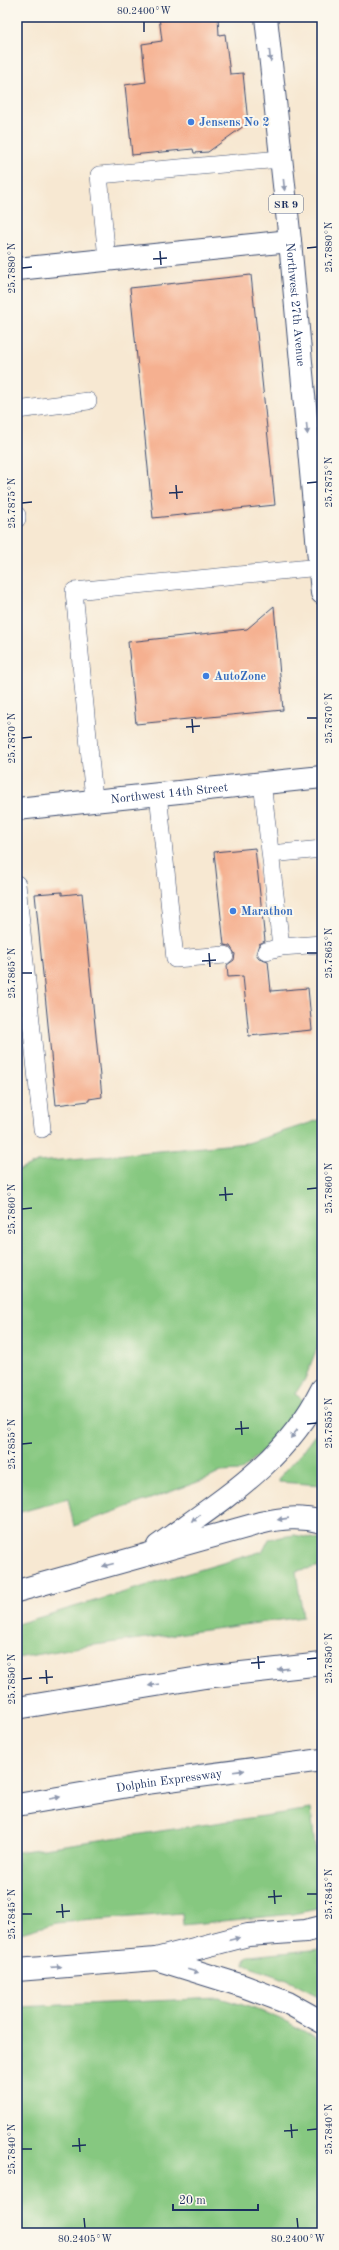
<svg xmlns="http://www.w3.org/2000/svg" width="339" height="2250" viewBox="0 0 339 2250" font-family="'Old Standard TT',serif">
	<rect width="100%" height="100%" fill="#fbf7ec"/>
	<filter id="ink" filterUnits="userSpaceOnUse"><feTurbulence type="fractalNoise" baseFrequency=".025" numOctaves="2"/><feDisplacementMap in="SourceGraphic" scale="8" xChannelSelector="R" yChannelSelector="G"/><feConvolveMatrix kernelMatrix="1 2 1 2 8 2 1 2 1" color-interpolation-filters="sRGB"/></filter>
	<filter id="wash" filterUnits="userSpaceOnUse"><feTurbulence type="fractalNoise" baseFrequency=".012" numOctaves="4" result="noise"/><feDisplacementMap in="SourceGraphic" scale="16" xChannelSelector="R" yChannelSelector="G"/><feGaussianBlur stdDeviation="0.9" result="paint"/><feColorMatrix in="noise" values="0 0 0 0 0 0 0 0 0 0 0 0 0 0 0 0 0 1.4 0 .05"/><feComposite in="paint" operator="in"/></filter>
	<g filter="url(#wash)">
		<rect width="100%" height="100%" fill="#f7e8d2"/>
		<!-- green -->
		<g fill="#86c880" stroke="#507c6f">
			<path d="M322,1119V1335L305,1379L295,1394L303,1400C286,1427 265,1450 241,1471L221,1472L209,1478L74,1526L68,1499L17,1513V1171L38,1162L248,1143Z"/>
			<path d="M322,1425V1485L279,1482V1478L303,1451Z"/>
			<path d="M294,1535L322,1540V1566L296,1571L303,1617L80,1647L17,1658V1624L263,1551L269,1539Z"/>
			<path d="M311,1809L317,1867H322V1908L293,1914L183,1925L182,1913L56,1923L17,1934V1852Z"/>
			<path d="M322,1949V1998L287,1980L247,1966L244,1964L246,1957L249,1956Z"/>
			<path d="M219,1998C255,2008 291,2020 322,2043V2233H17V2007Z"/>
		</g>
		<g id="blocks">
			<!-- building -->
			<g fill="#f5b090">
				<path d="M159,17H218L219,35L225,34L230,74L243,73L248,123L208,152L194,153L193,149L132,155L125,85L146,82L142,44L162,41Z"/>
				<path d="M251,275L275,505L153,518L130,288Z"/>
				<path d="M274,606L283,710L136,724L128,642L247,629Z"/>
				<path d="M255,848L265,941L259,944L256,954L259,958L268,961L271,991L308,988L312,1030L249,1036L243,976L228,977L227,965L234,960L235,954L230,946L224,945L214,852Z"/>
				<path d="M62,892V895L82,893L102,1097L89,1099V1101L56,1105L35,894Z"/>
			</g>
		</g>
	</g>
	<g filter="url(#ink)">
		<use href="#blocks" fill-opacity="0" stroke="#3c4b6f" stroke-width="1"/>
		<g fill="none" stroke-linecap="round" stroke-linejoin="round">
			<!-- service casing -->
			<g stroke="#3c4b6f" stroke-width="18">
				<g id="service">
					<path d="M107,259L99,175L281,159"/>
					<path d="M17,410L88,401"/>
					<path d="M17,515V519"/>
					<path d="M262,782L281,947"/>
					<path d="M158,793L175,959L225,955"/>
					<path d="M94,799L74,591L320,567"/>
					<path d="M271,854L322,849"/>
					<path d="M17,884L42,1129"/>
					<path d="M266,951L281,947L322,944"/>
				</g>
			</g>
			<!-- minor casing -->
			<g stroke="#3c4b6f" stroke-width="24">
				<path id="minor" d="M17,269L290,241"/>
			</g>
			<!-- tertiary casing -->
			<g stroke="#3c4b6f" stroke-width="24">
				<g id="tertiary">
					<path id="s1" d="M17,809L322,777"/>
				</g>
			</g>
			<!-- trunk casing -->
			<g stroke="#3c4b6f" stroke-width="24">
				<g id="trunk">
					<path id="s2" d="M266,17L290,241L322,593"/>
				</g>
			</g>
			<!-- motorway casing -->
			<g stroke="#3c4b6f" stroke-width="24">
				<g id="motorway">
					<path d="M158,1546C221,1500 286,1462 322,1389"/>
					<path d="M17,1591L260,1523C282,1518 300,1516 322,1522"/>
					<path d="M17,1708L205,1677L322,1664"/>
					<path id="s3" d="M17,1805L146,1783L322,1760"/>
					<path d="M156,1959L243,1986L288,2003L322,2022"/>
					<path d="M17,1970L156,1959L248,1935L306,1931L322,1927"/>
				</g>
			</g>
			<!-- service -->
			<use href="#service" stroke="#fff" stroke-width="17"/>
			<!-- minor -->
			<use href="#minor" stroke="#fff" stroke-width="22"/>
			<!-- tertiary -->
			<use href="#tertiary" stroke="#fff" stroke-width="22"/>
			<!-- trunk -->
			<use href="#trunk" stroke="#fff" stroke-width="22"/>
			<!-- motorway -->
			<use href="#motorway" stroke="#fff" stroke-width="22"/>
		</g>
		<!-- one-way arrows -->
		<defs><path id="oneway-solid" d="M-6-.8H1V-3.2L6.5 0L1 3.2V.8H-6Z"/></defs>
		<g fill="#8d97ae">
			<use href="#oneway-solid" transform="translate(270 56) rotate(84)"/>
			<use href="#oneway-solid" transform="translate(284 185) rotate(84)"/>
			<use href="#oneway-solid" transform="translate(307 429) rotate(85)"/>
			<use href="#oneway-solid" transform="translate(294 1434) rotate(128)"/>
			<use href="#oneway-solid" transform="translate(196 1518) rotate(144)"/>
			<use href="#oneway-solid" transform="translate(283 1519) rotate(172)"/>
			<use href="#oneway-solid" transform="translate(108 1565) rotate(165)"/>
			<use href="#oneway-solid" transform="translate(283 1669) rotate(173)"/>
			<use href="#oneway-solid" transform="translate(154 1685) rotate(172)"/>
			<use href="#oneway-solid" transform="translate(239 1771) rotate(-7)"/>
			<use href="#oneway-solid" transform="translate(55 1798) rotate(-10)"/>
			<use href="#oneway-solid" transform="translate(234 1939) rotate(-15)"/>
			<use href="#oneway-solid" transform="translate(56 1967) rotate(-4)"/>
			<use href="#oneway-solid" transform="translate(193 1971) rotate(17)"/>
		</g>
	</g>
	<!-- ticks -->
	<path fill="none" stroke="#1b2f5e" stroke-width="1.5" d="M144,22V32M307,248L317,247M160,251L161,265M153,259L167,258M22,268L32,267M307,483L317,482M176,485L177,499M169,493L183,492M22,503L32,502M307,718H317M192,719L193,733M186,727L200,726M22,738L32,737M209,953L210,967M307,953H317M202,961L216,960M22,973H32M225,1187L226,1201M307,1189L317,1188M219,1195L233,1194M22,1209L32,1208M241,1421L242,1435M307,1424L317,1423M235,1429L249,1428M22,1444L32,1443M258,1656L259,1669M307,1659L317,1658M251,1663L265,1662M46,1670L47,1684M39,1678L53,1677M22,1679L32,1678M274,1890L275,1904M307,1894H317M268,1897L282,1896M62,1904L63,1918M56,1912L70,1911M22,1914H32M291,2124L292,2138M307,2130L317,2129M284,2131L298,2130M79,2138L80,2152M72,2146L86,2145M22,2149H32M84,2218L85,2228M297,2218L298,2228"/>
	<!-- markers -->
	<g fill="#3f7fe0" stroke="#fbf7ec" stroke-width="1.5">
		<circle cx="191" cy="122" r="4"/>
		<circle cx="206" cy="676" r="4"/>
		<circle cx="233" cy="911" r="4"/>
	</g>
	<g text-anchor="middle" stroke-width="4" stroke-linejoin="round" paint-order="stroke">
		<!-- shield labels -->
		<rect fill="#fbf7ec" stroke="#5e6b89" stroke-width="1" x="269" y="195" width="34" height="18" rx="3"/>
		<g font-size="11" font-weight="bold" fill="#1b2f5e">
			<text x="286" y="208">SR 9</text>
		</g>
		<!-- shop labels -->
		<g font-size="12" font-weight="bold" fill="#366cbe" stroke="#fbf7ec" text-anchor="start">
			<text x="199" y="126">Jensens No 2</text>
			<text x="214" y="680">AutoZone</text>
			<text x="241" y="915">Marathon</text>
		</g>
		<!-- street labels -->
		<g font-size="12" fill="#1b2f5e" stroke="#fbf7ec">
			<text dy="4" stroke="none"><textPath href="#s2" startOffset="289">Northwest 27th Avenue</textPath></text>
			<text dy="4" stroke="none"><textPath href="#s1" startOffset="153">Northwest 14th Street</textPath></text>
			<text dy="4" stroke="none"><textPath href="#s3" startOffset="154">Dolphin Expressway</textPath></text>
		</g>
	</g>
	<!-- margin -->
	<rect width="339" height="2250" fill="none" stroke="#fbf7ec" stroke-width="44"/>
	<!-- scale -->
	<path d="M173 2204v6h85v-6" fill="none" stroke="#1b2f5e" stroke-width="2"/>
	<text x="179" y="2204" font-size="12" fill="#1b2f5e" stroke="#fbf7ec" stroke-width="3" paint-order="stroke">20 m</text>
	<rect x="22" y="22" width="295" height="2206" fill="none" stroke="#1b2f5e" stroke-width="1.5"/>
	<g font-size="10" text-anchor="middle" fill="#1b2f5e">
		<text x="144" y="14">80.2400°W</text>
		<text transform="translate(328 247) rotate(-90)" y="4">25.7880°N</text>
		<text transform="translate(11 268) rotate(-90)" y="4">25.7880°N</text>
		<text transform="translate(328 482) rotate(-90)" y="4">25.7875°N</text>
		<text transform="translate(11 503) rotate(-90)" y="4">25.7875°N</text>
		<text transform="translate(328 718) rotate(-90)" y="4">25.7870°N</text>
		<text transform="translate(11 738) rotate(-90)" y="4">25.7870°N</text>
		<text transform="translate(328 953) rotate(-90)" y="4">25.7865°N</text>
		<text transform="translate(11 973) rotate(-90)" y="4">25.7865°N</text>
		<text transform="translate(328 1188) rotate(-90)" y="4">25.7860°N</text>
		<text transform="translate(11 1209) rotate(-90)" y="4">25.7860°N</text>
		<text transform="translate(328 1423) rotate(-90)" y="4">25.7855°N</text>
		<text transform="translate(11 1444) rotate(-90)" y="4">25.7855°N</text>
		<text transform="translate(328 1658) rotate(-90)" y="4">25.7850°N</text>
		<text transform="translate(11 1679) rotate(-90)" y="4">25.7850°N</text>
		<text transform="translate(328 1894) rotate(-90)" y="4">25.7845°N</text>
		<text transform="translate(11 1914) rotate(-90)" y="4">25.7845°N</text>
		<text transform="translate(328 2129) rotate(-90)" y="4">25.7840°N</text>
		<text transform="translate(11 2149) rotate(-90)" y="4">25.7840°N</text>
		<text x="85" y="2242">80.2405°W</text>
		<text x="298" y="2242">80.2400°W</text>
	</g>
</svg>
